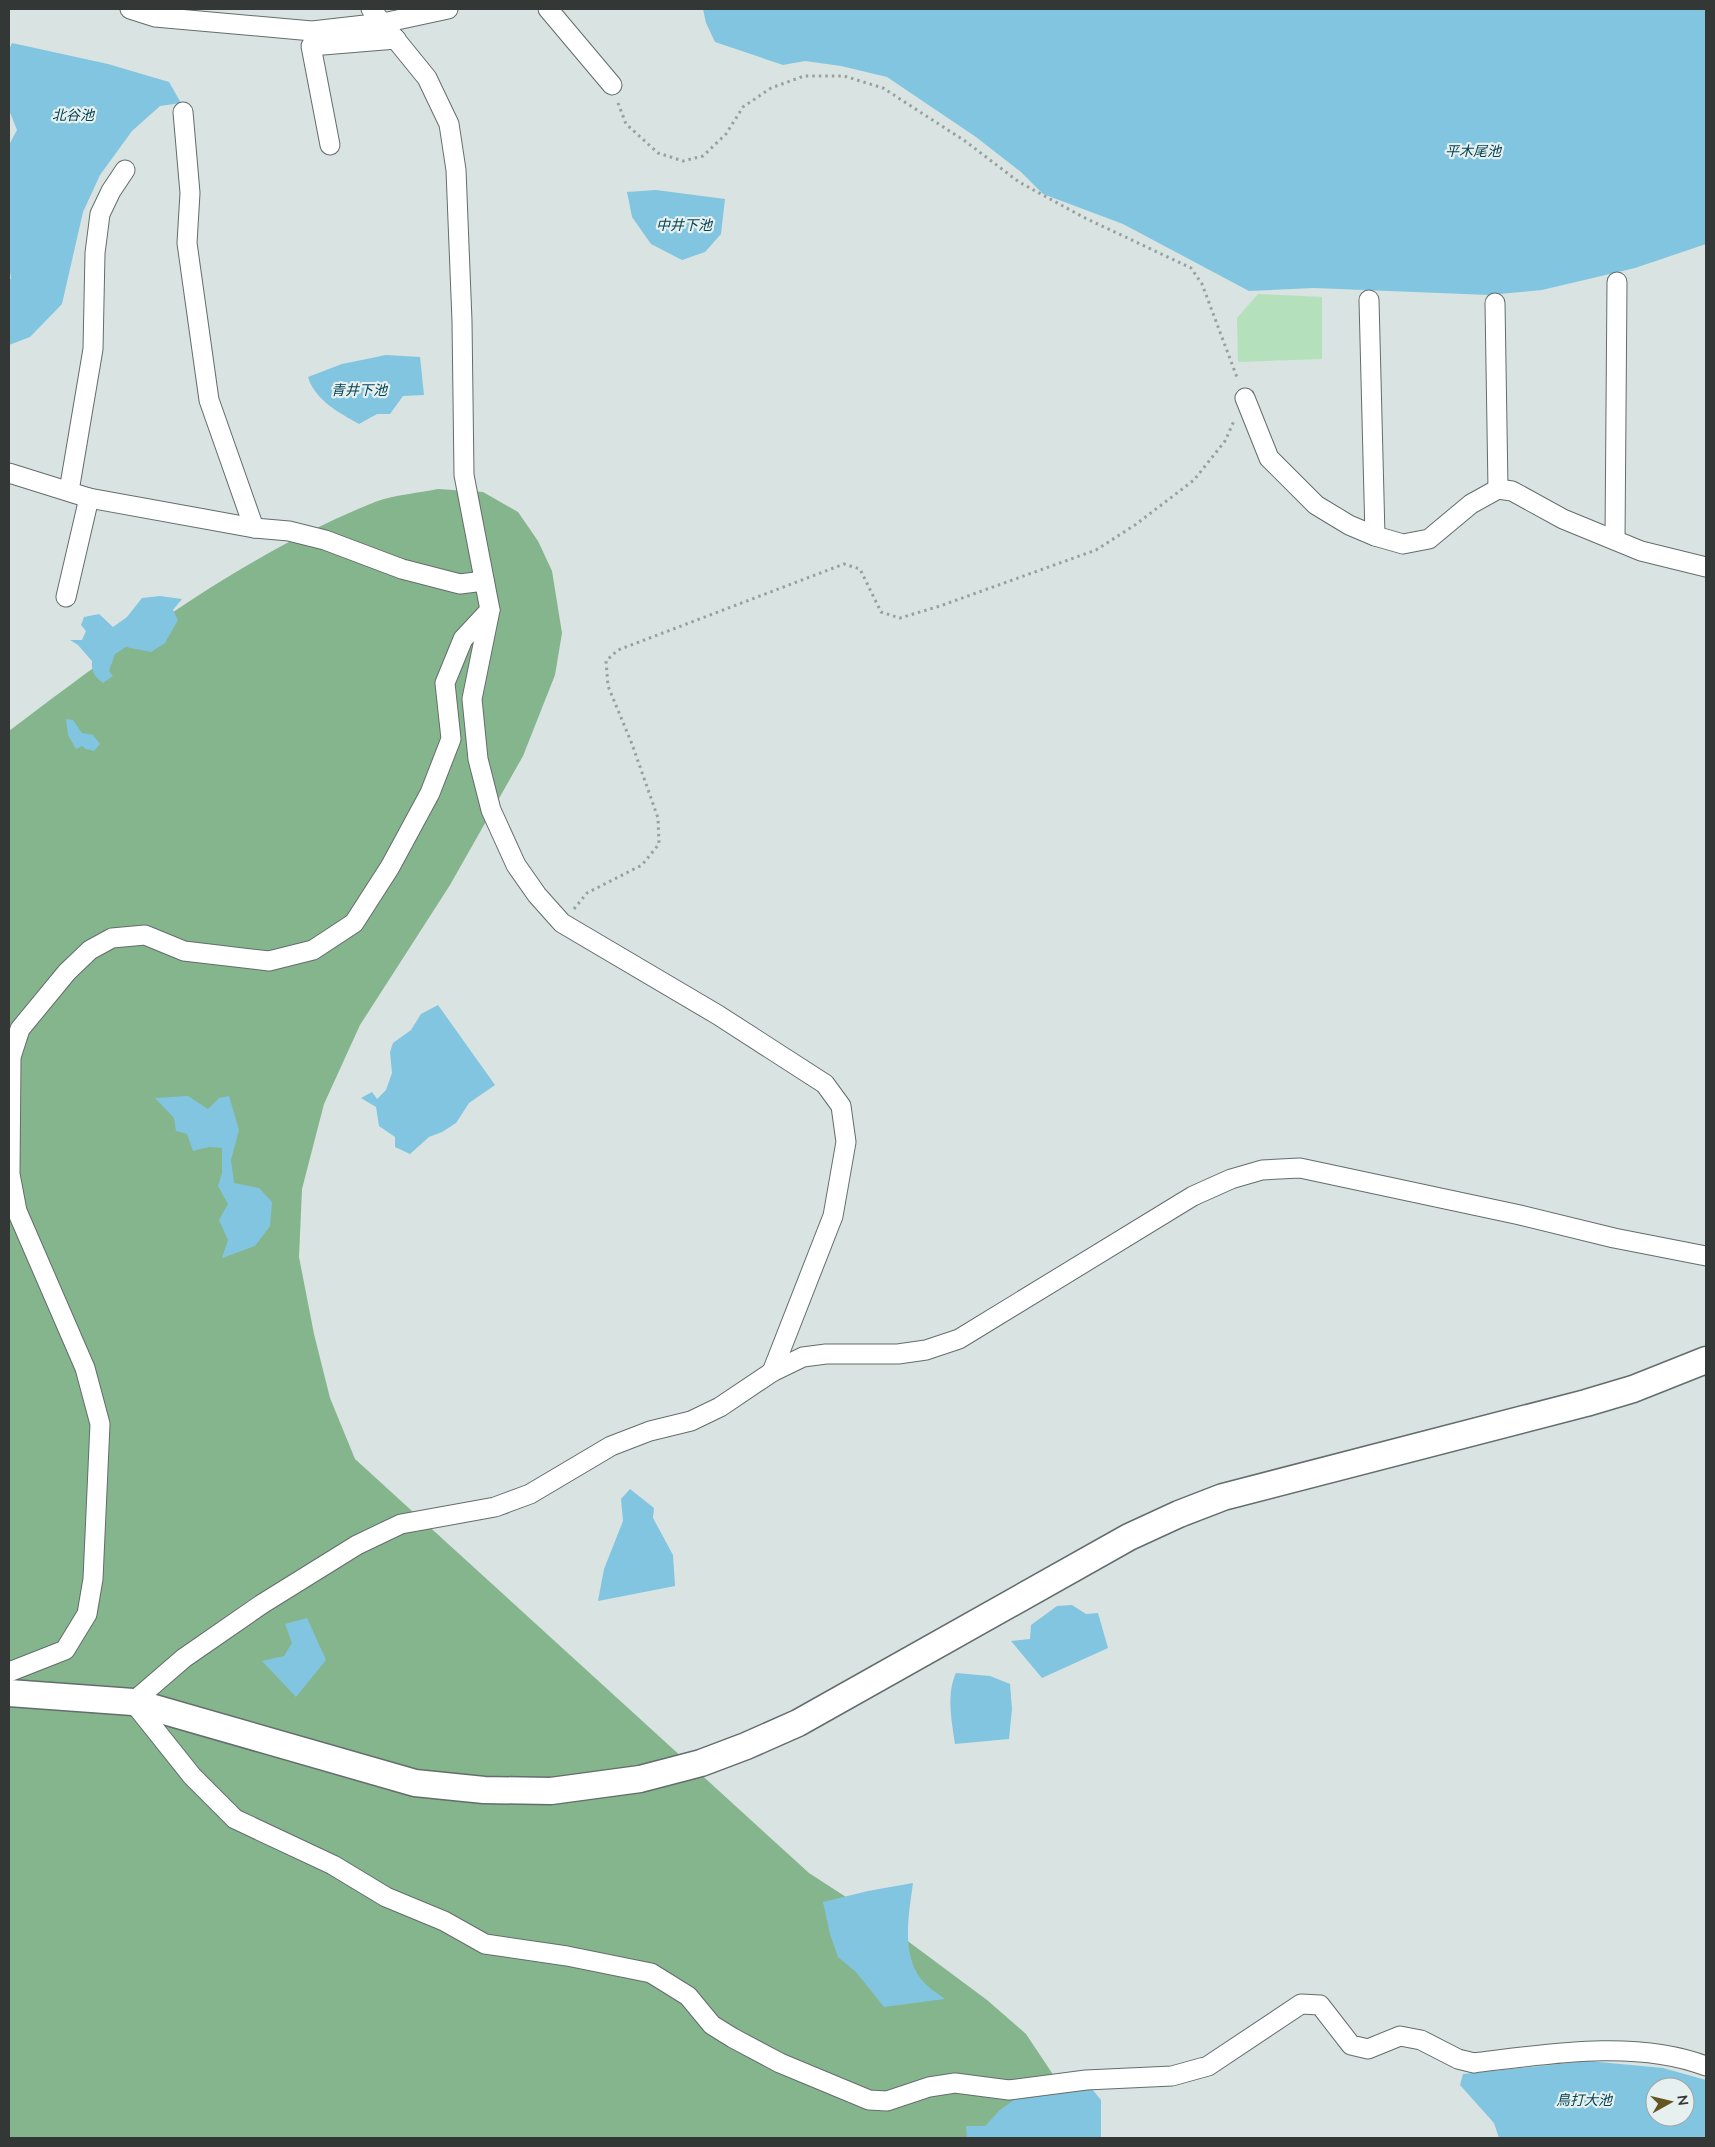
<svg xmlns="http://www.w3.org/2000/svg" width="1715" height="2147" viewBox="0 0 1715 2147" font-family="'Nunito Sans','Noto Sans JP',sans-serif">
	<rect width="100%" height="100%" fill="#d8e3e2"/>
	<!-- green -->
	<path fill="#b4e0bb" d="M1258,294L1322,297V359L1238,362L1237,318Z"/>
	<!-- forest -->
	<path fill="#85b58d" d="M438,489L483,492L518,512L538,541L552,571L562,633L555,675L523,756L450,885L360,1025L324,1104L302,1189L299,1257L314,1334L330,1398L355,1459L809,1873L866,1910L987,2000L1026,2034L1066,2094L1091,2138H9V731C122,646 242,555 375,502C394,495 418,493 438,489Z"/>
	<!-- water -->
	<g fill="#82c5e0" fill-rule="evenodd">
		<path d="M703,9H1706V244L1635,268L1542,290L1489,295L1314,288L1249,291L1123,224L1043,194L1021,172L976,137L887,77L841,66L805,61L783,65L715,42L706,23Z"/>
		<path d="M12,43L108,64L169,82L181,103L160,106L132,131L100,175L83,212L62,304L30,337L9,345V279H11L9,263V145L17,130L9,110V50Z"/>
		<path d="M656,190L725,199L721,234L705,252L682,260L651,244L632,217L627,192Z"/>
		<path d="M386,355L420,357L424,395L403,396L390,414H377L359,424C338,412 315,400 308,377L342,364Z"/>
		<path d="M160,596L182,599L173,610L178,620L165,643L151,652L126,647L115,654L109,671L113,676L103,683C95,677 91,672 92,661L78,645L70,640H82L86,631L81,625L84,617L99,614L113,627L127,617L142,598Z"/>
		<path d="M66,719L73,720L82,733L93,735L100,744L94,751L86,749L82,746L76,749L68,735Z"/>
		<path d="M438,1005L495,1085L469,1103L456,1123L442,1132L429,1137L410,1154L395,1147V1137L379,1126L376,1107L361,1098L372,1092L377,1099L386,1090L392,1073L390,1052L393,1043L411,1030L421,1014Z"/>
		<path d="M188,1096L208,1109L219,1098L229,1096L239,1130L231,1160L234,1183L259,1188L272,1202L270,1226L255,1246L222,1258L228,1240L219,1220L228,1204L218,1186L222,1173V1148L209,1147L193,1151L187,1134L176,1131L174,1118L155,1098Z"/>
		<path d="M630,1489L654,1508L653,1518L673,1555L675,1586L598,1601L604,1569L623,1521L621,1499Z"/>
		<path d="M1072,1605L1086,1614L1098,1613L1108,1648L1042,1678L1011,1641L1030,1639L1031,1625L1057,1606Z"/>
		<path d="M307,1618L326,1660L296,1697L262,1661L284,1656L292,1643L285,1624Z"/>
		<path d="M956,1673L990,1676L1010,1684L1012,1709L1009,1739L955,1744C952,1722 946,1694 956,1673Z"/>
		<path d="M913,1883C909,1913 901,1953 921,1979C926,1986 937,1993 945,1999L884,2007L856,1972L838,1957L830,1934L823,1902L868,1891Z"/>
		<path d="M1588,2061L1663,2068L1706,2080V2138H1499L1494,2123L1460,2085L1463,2074ZM1655,2087H1685V2117H1655Z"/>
		<path d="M1078,2086L1092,2089L1101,2100V2138H967L966,2126H985L1000,2110L1018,2097Z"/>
	</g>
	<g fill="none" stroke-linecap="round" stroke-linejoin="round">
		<!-- street casing -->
		<g stroke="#636d6b" stroke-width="21">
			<g id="street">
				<path d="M130,9L155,17L312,31L383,23L448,9"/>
				<path d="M548,9L612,85"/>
				<path d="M183,112L190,193L187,243L209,400L254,528"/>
				<path d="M330,145L311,46L396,39"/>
				<path d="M1369,300L1375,536"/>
				<path d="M1495,303L1498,489"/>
				<path d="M1245,398L1269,458L1316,505L1349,525L1375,536L1403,544L1429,539L1471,504L1498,489L1512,491L1563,519L1641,551L1706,567"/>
				<path d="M9,473L89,498L254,528L289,531L325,540L402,569L460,584L484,581"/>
				<path d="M69,491L93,349L95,253L100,214L111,191L125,170"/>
				<path d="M1615,540L1617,282"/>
				<path d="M66,597L89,498"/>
				<path d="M490,610L472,699L478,759L491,810L516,865L537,895L562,923L718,1015L825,1084L841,1106L846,1142L833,1216L772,1372"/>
				<path d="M1706,1256L1614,1238L1520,1215L1300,1168L1262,1170L1231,1179L1193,1196L959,1339L926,1350L898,1354H826L803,1357L772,1372L720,1407L691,1421L650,1431L611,1446L530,1494L495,1507L401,1524L357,1545L262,1604L184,1658L133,1702L192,1776L235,1819L333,1865L386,1897L444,1921L485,1944L567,1956L651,1973L688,1996L712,2025L733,2038L780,2063L869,2100L887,2101L929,2087L955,2083L1009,2090L1086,2080L1172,2076L1208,2066L1301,2004L1320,2005L1351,2045L1368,2049L1400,2036L1421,2040L1458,2059L1474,2063C1547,2054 1636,2039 1706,2066"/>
				<path d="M9,1672L65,1650L87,1614L93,1579L100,1424L85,1368L17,1211L10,1174L11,1057L20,1029L67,972L90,950L112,938L145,935L184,951L269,961L313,950L354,923L390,867L430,793L451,739L445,683L463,639L490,610L464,475L462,321L456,170L449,124L427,78L371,9"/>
			</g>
		</g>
		<!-- secondary casing -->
		<g stroke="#636d6b" stroke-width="29">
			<path id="secondary" d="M9,1693L133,1702L415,1783L484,1790L551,1791L640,1779L701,1763L746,1746L798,1723L1129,1537L1179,1514L1223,1497L1586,1403L1633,1389L1706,1360"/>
		</g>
		<!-- path -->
		<g stroke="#99a1a0" stroke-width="3" stroke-dasharray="2.5 4" stroke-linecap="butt">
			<path d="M618,103L626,124L658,153L683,161L703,156L726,134L743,107L771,88L804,76H844L883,88L965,141L1019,182L1083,217L1191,268L1202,284L1238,380"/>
			<path d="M574,909L587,893L642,865L659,844L658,818L632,744L608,686L606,661L618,650L844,564L860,569L881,612L900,618L940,606L1096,550L1135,525L1194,480L1225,441L1234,421"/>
		</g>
		<!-- street -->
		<use href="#street" stroke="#fff" stroke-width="19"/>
		<!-- secondary -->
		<use href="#secondary" stroke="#fff" stroke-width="26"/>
	</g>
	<g text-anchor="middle" stroke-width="4.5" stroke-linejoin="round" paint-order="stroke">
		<!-- water labels -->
		<g font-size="14" font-style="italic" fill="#064255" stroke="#e5f0ef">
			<text x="73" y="120">北谷池</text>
			<text x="1473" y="156">平木尾池</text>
			<text x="684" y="230">中井下池</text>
			<text x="359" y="395">青井下池</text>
			<text x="1584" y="2105">鳥打大池</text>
		</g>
	</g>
	<!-- border -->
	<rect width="1715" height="2147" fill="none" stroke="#333736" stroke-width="20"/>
	<!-- north arrow -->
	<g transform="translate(1670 2102) rotate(82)"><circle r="24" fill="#e5f0ef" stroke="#9ea6a5"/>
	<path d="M0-4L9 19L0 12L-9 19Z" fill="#655522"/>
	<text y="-8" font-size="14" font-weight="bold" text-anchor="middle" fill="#333736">N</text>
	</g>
</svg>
